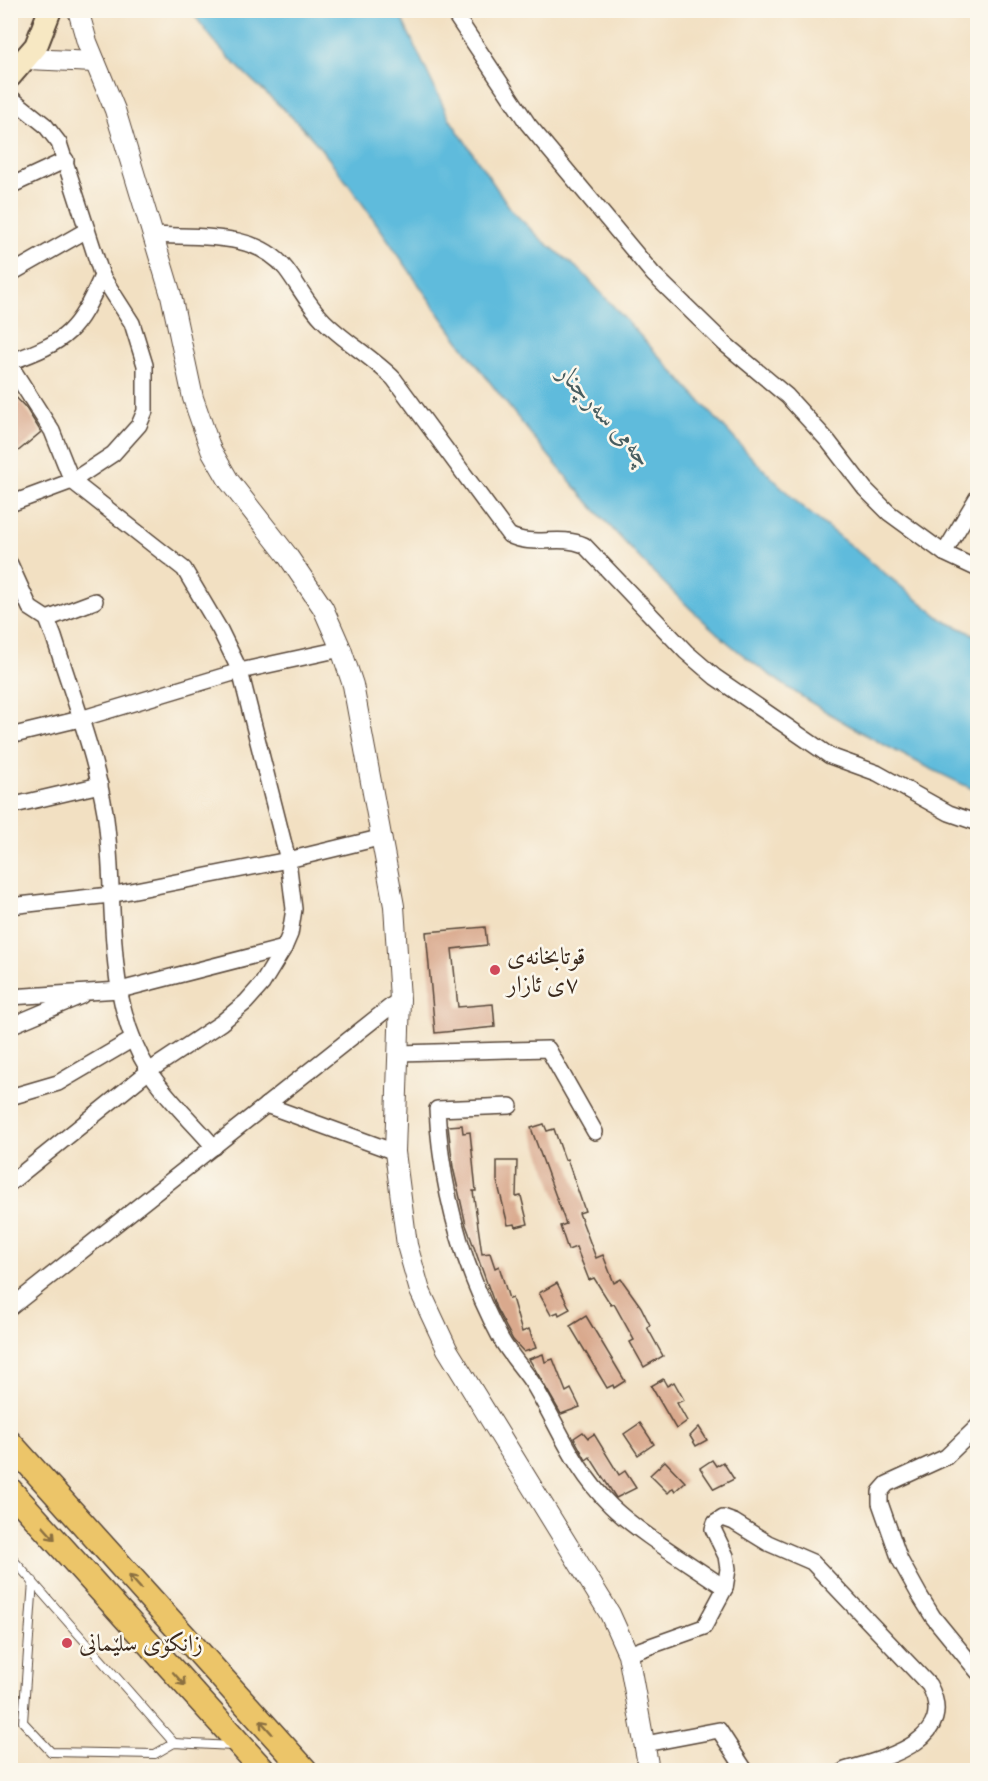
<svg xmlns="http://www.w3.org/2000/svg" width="988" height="1781" viewBox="0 0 988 1781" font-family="'Gentium Book Plus',Amiri,serif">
	<rect width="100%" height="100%" fill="#fbf7ec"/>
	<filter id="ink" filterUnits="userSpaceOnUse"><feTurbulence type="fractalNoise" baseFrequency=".0167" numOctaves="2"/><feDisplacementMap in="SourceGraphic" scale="12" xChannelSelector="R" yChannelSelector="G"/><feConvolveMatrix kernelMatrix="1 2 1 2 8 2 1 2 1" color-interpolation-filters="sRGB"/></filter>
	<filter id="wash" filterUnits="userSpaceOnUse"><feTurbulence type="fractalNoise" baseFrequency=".008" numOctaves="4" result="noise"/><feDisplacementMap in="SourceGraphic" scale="24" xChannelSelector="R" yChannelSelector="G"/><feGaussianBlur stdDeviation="1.35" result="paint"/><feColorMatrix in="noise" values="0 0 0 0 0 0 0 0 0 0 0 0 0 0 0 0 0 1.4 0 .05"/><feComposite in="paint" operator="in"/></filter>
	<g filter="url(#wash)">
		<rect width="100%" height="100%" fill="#f2e0c2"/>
		<!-- water -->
		<path fill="#5ebbdc" stroke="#4c727d" stroke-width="1.5" d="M191,11H398L449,118L512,211L542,240L582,272L753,459L801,506L943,620L977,636V791C895,753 795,700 726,641C632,559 542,452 467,352C417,286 374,214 322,150C293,113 253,85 222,50C211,38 201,24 191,11Z"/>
		<g id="blocks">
			<!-- building -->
			<g fill="#d9a98d">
				<path d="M10,391L26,408L41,432L10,458Z"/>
				<path d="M485,927L487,945L452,949L458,1007L493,1004L495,1027L435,1033L426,932Z"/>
				<path d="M544,1124L547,1131L554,1129L565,1160L567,1159L585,1211L579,1213L596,1258L603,1255L614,1283L621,1279L641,1307L650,1325L647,1327L663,1356L644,1367L630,1342L634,1340L614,1304L611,1305L594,1278L589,1280L576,1247L568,1250L560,1226L566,1224L531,1128Z"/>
				<path d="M462,1125L463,1133L470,1132L476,1191H473L482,1254L490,1253L495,1268L499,1266L509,1299L512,1298L522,1332L529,1329L536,1348L524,1352L513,1340L496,1308L466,1225L453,1167L448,1126Z"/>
				<path d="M497,1161H517L516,1197L521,1196L528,1224L516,1227L515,1224L508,1225L497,1181Z"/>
				<path d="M557,1283L570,1309L559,1315L558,1312L551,1315L539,1293Z"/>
				<path d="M586,1316L625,1381L614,1388L613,1385L607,1388L570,1326Z"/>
				<path d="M543,1354L545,1362L553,1359L566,1392L571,1389L580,1407L561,1414L529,1359Z"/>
				<path d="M663,1379L667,1386L674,1382L684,1400L677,1403L687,1421L676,1429L651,1386Z"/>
				<path d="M640,1423L654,1444L638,1455L624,1434Z"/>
				<path d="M699,1427L707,1440L696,1446L690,1436Z"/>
				<path d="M583,1432L588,1438L594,1434L619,1475L625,1471L636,1488L616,1498L590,1457L586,1460L574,1438Z"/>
				<path d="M712,1460L716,1466L723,1462L734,1479L714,1489L700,1468Z"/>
				<path d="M665,1461L685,1482L675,1491L673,1488L668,1493L650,1475Z"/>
			</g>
		</g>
	</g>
	<g filter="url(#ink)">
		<use href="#blocks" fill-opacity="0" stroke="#564537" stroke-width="1.5"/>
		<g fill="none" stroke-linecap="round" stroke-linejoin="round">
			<!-- service casing -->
			<g stroke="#564537" stroke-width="10">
				<g id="service">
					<path d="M10,1556L174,1743"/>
					<path d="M33,1581L23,1722L51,1752L155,1754L174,1743L233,1746"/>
				</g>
			</g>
			<!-- minor casing -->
			<g stroke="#564537" stroke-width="18">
				<g id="minor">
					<path d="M452,10L528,124L653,274L725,344L787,396L828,441L865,489L889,513L944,553L978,569"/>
					<path d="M10,97L45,125L59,143L102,276L132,323L145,365V411L139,425L113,454L72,481L184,569L220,630L240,671L288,860L294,909L290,934L284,948L262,984L246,1002L221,1023L149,1071L10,1183"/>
					<path d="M10,186L66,160"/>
					<path d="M153,235C196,238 255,230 286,269C299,286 308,305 324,321C345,342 372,357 394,379L509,535C533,548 559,534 584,545L686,652L715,677L830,756L877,773L949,813L978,823"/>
					<path d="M10,274L87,230"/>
					<path d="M10,362C68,341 77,332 102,276"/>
					<path d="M10,365L52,431L72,481L10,504"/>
					<path d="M944,553L978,496"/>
					<path d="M10,564L30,608L47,619L54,637C72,694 95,753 105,812C118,896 101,995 149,1071C166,1098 193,1122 214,1147"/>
					<path d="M47,619L95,601"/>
					<path d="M10,736L80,719L240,671L341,649"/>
					<path d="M10,806L100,785"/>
					<path d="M10,906L110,895L288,860L383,837"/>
					<path d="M10,997L120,990L284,948"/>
					<path d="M10,1026L81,996"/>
					<path d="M399,1053L548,1049L595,1132"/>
					<path d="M10,1097L58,1083L133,1039"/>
					<path d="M266,1105L395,1152"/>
					<path d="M510,1106L437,1109C441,1189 463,1268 501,1339C511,1357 525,1370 535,1387C561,1431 573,1468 611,1506C640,1534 691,1564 725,1588L704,1627L628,1654"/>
					<path d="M10,1308L400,999"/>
					<path d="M978,1426L946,1457L887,1484L880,1492V1503L900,1560L920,1596L933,1617L978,1672"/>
					<path d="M725,1588L728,1569L726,1556L713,1529L715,1523L723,1518L734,1522L768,1543L812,1562L929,1685C960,1741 882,1759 845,1770"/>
					<path d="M645,1744L719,1730L745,1770"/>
				</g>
			</g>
			<!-- tertiary casing -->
			<g stroke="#564537" stroke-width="22">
				<g id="tertiary">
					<path d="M78,10L87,42L115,110L171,295L193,398L211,450L229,481L287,555L323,608L341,649L353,685L394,906L400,999L395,1152L407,1245L420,1291L447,1349L610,1614L628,1654L649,1770"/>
					<path d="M27,59L95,62"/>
				</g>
			</g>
			<!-- secondary casing -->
			<g stroke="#564537" stroke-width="26">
				<path id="secondary" d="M10,76L36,46L50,10"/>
			</g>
			<!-- primary casing -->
			<g stroke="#564537" stroke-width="27">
				<g id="primary">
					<path d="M10,1443L305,1770"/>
					<path d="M10,1490L263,1770"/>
				</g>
			</g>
			<!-- service -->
			<use href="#service" stroke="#fff" stroke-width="8"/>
			<!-- minor -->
			<use href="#minor" stroke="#fff" stroke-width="15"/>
			<!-- tertiary -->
			<use href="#tertiary" stroke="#fff" stroke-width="20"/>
			<!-- secondary -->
			<use href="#secondary" stroke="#f7e8c3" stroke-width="22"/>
			<!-- primary -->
			<use href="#primary" stroke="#ecc569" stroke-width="24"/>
		</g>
		<!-- one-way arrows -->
		<defs><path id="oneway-shaft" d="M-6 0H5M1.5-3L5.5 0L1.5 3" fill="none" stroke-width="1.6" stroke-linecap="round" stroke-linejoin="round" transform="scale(1.5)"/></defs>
		<g stroke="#8b7040">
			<use href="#oneway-shaft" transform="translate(49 1533) rotate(48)"/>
			<use href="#oneway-shaft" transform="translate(135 1582) rotate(-132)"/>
			<use href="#oneway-shaft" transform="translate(179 1679) rotate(48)"/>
			<use href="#oneway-shaft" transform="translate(266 1727) rotate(-132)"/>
		</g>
	</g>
	<!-- markers -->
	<g fill="#d1495b" stroke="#fbf7ec" stroke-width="2">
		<circle cx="495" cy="970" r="6"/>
		<circle cx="67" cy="1643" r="6"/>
	</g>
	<g text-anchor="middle" stroke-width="5" stroke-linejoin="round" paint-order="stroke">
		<!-- poi labels -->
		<g font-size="24" fill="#3b2a1e" stroke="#fbf7ec" text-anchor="start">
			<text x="507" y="964">قوتابخانەی<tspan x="507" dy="28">٧ی ئازار</tspan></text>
			<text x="79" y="1651">زانکۆی سلێمانی</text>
		</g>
		<!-- water labels -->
		<g font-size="26" font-style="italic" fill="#475d60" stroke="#fbf7ec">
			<text transform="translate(606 415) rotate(48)" y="9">چەمی سەرچنار</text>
		</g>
	</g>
	<!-- margin -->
	<rect width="988" height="1781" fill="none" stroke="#fbf7ec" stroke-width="36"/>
</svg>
